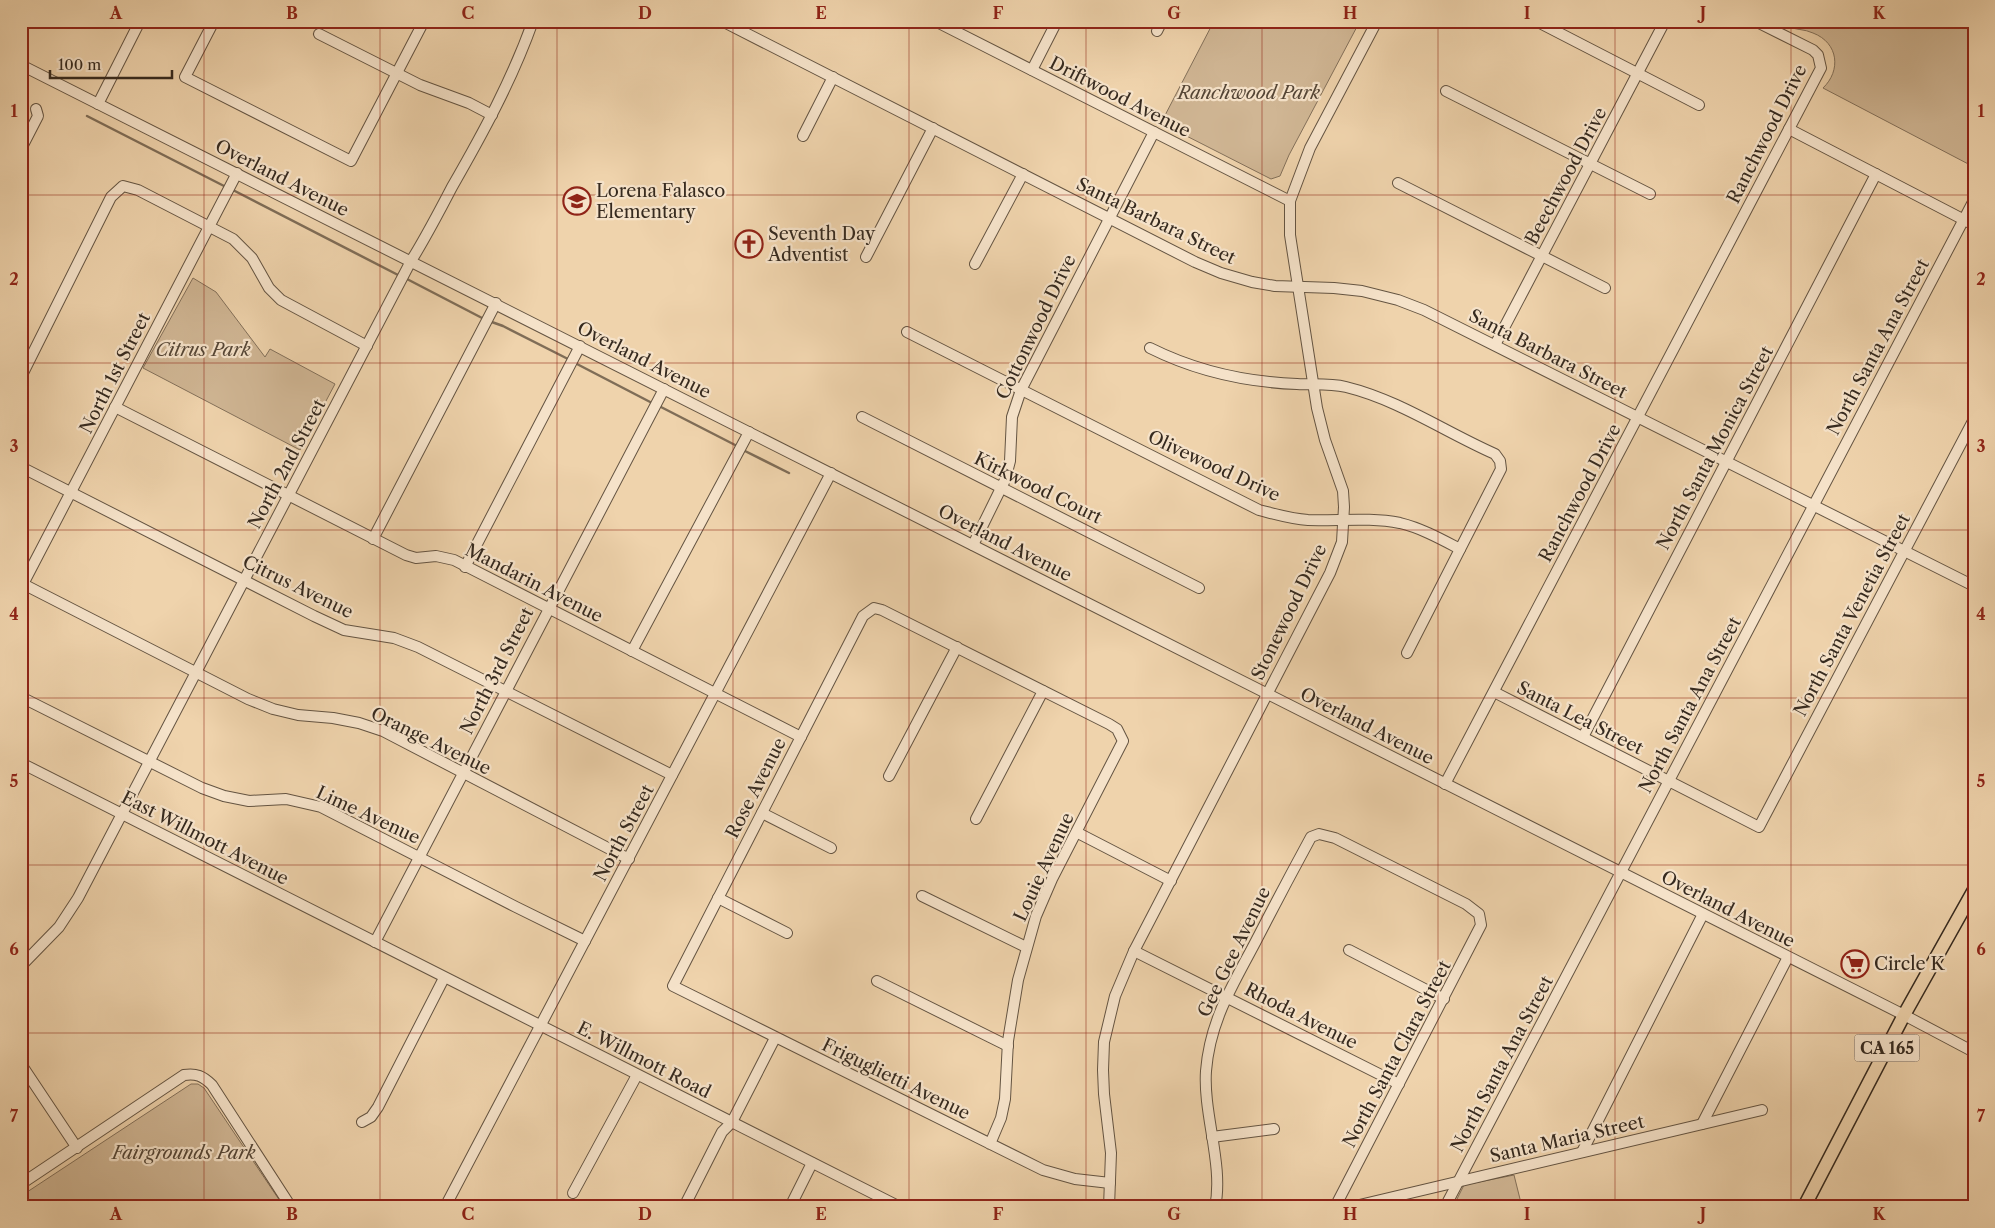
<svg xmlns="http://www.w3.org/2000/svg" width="1995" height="1228" viewBox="0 0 1995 1228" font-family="'Libre Caslon Text',serif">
	<rect width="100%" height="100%" fill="#efd3ac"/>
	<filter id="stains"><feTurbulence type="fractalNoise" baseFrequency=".004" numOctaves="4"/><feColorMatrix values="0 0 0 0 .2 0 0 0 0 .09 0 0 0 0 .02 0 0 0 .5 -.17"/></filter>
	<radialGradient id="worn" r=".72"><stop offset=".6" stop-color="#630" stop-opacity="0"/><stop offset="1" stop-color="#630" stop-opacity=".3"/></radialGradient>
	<!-- green -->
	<g fill="#d0b694" stroke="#83705a">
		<path d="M1214,21H1360L1289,155L1280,176L1271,179L1161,123Z"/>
		<path d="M1789,21H1974V167L1823,88C1841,71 1839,43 1813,33C1805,29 1795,30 1786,26Z"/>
		<path d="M193,278L216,292L265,357L270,349L335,384L300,450L143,368Z"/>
		<path d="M191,1084H198L204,1088L284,1207H21V1196Z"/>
		<path d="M1514,1175L1522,1207H1453L1464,1185Z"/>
	</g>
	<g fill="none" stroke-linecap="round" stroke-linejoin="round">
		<!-- stream -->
		<g stroke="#7f6d57" stroke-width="2.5">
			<path d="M87,116L226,187"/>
			<path d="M231,189L400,276"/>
			<path d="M405,278L484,319"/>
			<path d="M489,321L503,326L570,360"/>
			<path d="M575,363L654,404"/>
			<path d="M659,406L739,447"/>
			<path d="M743,450L789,473"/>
		</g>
		<!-- minor casing -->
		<g stroke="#645442" stroke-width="12">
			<g id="minor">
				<path d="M214,21L185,77L351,161L424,21"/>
				<path d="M722,21L1195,262L1221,273L1252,282L1275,286L1334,288L1362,291L1398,300L1424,310L1974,586"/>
				<path d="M935,21L1290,201"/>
				<path d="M1536,21L1699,105"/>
				<path d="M1157,31L1162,21"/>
				<path d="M319,34L420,85L469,103L492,115"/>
				<path d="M21,65L1904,1015L1974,1052"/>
				<path d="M1032,70L1057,21"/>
				<path d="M1446,91L1650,194"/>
				<path d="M98,104L140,21"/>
				<path d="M1789,129L1974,225"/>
				<path d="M803,136L833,77"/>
				<path d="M21,149L38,116L36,109"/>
				<path d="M1398,183L1605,288"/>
				<path d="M866,257L933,128"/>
				<path d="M975,264L1023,174"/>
				<path d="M907,332L1259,510C1275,514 1291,519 1308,520C1338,521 1370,517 1400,523C1421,528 1441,539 1460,549"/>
				<path d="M1495,345L1665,21"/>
				<path d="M1150,348C1196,371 1245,382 1297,384C1313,385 1329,383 1346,387C1399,400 1445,432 1495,454L1500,461L1501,469L1407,653"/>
				<path d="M21,377L111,197L123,186L138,190L233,239L252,258L269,288L281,300L367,346"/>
				<path d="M115,407L406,555L416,558L436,556L454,560L801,737"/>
				<path d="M862,417L1199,588"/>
				<path d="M21,467L314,616L344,630L394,638L418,647L672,775"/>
				<path d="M373,539L496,303"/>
				<path d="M973,545L1005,480L1010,461L1012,417L1021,390L1154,132"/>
				<path d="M465,567L580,346"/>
				<path d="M23,584L248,699L273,709L298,715L333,718L359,723L383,731L629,859"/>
				<path d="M21,588L237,173"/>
				<path d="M632,651L749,432"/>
				<path d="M1494,692L1759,827L1974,419"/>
				<path d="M21,697L202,788L224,796L249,801L286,799L321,807L516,907L585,941"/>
				<path d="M1583,737L1876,174"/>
				<path d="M21,763L900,1207"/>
				<path d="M889,776L957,647"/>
				<path d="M1445,784L1821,68L1818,55L1813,50L1755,21"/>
				<path d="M762,813L831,848"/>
				<path d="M976,819L1043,691"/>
				<path d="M1078,833L1171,881"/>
				<path d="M922,896L1026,947"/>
				<path d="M718,898L787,933"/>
				<path d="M375,942L664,389"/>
				<path d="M1349,950L1444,999"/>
				<path d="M1134,951L1399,1084"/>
				<path d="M21,966L59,927L78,898L411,261C426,237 439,212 452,187C483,133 512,80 533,21"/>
				<path d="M877,981L1008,1046"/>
				<path d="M21,1064L77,1148"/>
				<path d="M362,1122L371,1117L378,1107L444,978"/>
				<path d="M1702,1124L1788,957"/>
				<path d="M1212,1137L1274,1129"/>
				<path d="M990,1144L1001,1118L1005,1099L1008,1041L1018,980L1036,916L1052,879L1123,741L1117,729L1109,724L882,610L874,608L863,616L673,986L1043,1170L1075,1179L1110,1183"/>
				<path d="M1582,1152L1703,914"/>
				<path d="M21,1184L184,1075C196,1073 203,1076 212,1085L291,1207"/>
				<path d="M573,1193L637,1075"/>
				<path d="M445,1207L831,473"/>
				<path d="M684,1207L722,1132L732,1122L775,1038"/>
				<path d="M790,1207L812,1163"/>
				<path d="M1109,1207L1111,1153L1104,1094L1103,1070L1104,1042L1115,996L1134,951L1330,573L1342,542L1344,507L1343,491L1325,440L1317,408L1290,235V201L1310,148L1377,21"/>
				<path d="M1215,1207C1224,1166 1203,1114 1206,1071C1210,1020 1233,985 1256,941C1274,906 1292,872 1311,837L1319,834L1335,838L1466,904L1479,914L1481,925L1335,1207"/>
				<path d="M1351,1207L1762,1110"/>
				<path d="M1445,1207L1974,200"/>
			</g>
		</g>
		<!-- major casing -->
		<g stroke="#362a1f" stroke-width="15">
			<path id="major" d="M1804,1207L1904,1015L1974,890"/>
		</g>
		<!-- minor -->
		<use href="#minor" stroke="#f5e2c9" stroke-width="10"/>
		<!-- major -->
		<use href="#major" stroke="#efd3ac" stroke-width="12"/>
	</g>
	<!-- grid -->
	<path fill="none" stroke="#8f2418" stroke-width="1" stroke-opacity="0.55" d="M204,21V1207M380,21V1207M557,21V1207M733,21V1207M909,21V1207M1086,21V1207M1262,21V1207M1438,21V1207M1615,21V1207M1791,21V1207M21,195H1974M21,363H1974M21,530H1974M21,698H1974M21,865H1974M21,1033H1974"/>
	<!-- icons -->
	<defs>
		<g id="school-ring" transform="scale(1.4375)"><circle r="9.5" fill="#f5e2c9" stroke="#8f2418" stroke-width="1.5"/><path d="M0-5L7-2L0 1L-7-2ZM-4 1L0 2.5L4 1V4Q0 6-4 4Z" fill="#8f2418"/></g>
		<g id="church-ring" transform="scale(1.4375)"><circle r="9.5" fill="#f5e2c9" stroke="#8f2418" stroke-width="1.5"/><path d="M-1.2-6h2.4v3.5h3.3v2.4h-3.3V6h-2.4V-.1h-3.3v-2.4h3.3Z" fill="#8f2418"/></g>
		<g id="supermarket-ring" transform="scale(1.4375)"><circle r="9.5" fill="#f5e2c9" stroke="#8f2418" stroke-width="1.5"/><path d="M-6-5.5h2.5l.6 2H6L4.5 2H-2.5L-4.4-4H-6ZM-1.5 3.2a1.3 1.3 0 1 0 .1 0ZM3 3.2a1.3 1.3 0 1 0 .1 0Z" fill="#8f2418"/></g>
	</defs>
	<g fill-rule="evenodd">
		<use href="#school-ring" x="577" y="201"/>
		<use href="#church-ring" x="749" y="244"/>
		<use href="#supermarket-ring" x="1855" y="964"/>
	</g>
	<g text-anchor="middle" stroke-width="4.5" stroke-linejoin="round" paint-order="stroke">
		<!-- shield labels -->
		<rect fill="#f5e2c9" stroke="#6f6152" stroke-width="1" x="1854.5" y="1034.5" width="65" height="27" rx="4"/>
		<g font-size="16" font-weight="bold" fill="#362a1f">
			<text x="1887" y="1054">CA 165</text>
		</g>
		<!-- park labels -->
		<g font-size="18" font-style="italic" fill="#554636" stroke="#f5e2c9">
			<text x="1249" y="99">Ranchwood Park</text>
			<text x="203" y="356">Citrus Park</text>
			<text x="184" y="1159">Fairgrounds Park</text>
		</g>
		<!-- street labels -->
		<g font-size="18" fill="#362a1f" stroke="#f5e2c9">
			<text transform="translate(1120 97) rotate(27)" y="6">Driftwood Avenue</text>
			<text transform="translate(1767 134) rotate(-63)" y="6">Ranchwood Drive</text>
			<text transform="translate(1566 176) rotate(-62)" y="6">Beechwood Drive</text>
			<text transform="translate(282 178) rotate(27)" y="6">Overland Avenue</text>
			<text transform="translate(1156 221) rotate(26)" y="6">Santa Barbara Street</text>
			<text transform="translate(1036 327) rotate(-64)" y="6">Cottonwood Drive</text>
			<text transform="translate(1878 347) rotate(-62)" y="6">North Santa Ana Street</text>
			<text transform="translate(1548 354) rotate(27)" y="6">Santa Barbara Street</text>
			<text transform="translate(644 360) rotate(27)" y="6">Overland Avenue</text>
			<text transform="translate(115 373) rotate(-63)" y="6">North 1st Street</text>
			<text transform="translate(1715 448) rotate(-62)" y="6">North Santa Monica Street</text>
			<text transform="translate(287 464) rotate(-62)" y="6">North 2nd Street</text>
			<text transform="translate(1214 466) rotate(25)" y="6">Olivewood Drive</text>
			<text transform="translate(1038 488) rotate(26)" y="6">Kirkwood Court</text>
			<text transform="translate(1580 493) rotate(-62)" y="6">Ranchwood Drive</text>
			<text transform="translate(1005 543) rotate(27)" y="6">Overland Avenue</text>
			<text transform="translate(534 583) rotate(27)" y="6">Mandarin Avenue</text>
			<text transform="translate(298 587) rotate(26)" y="6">Citrus Avenue</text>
			<text transform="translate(1289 612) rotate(-64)" y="6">Stonewood Drive</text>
			<text transform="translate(1852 615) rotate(-62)" y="6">North Santa Venetia Street</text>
			<text transform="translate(497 671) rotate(-63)" y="6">North 3rd Street</text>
			<text transform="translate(1690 705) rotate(-62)" y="6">North Santa Ana Street</text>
			<text transform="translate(1580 718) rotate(27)" y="6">Santa Lea Street</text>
			<text transform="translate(1367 726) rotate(27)" y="6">Overland Avenue</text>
			<text transform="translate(431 741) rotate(26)" y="6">Orange Avenue</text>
			<text transform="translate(756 788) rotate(-63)" y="6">Rose Avenue</text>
			<text transform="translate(368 815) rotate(25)" y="6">Lime Avenue</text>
			<text transform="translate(624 833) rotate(-62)" y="6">North Street</text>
			<text transform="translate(205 838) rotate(27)" y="6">East Willmott Avenue</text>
			<text transform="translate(1044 867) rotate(-65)" y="6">Louie Avenue</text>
			<text transform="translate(1728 909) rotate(27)" y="6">Overland Avenue</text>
			<text transform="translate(1234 952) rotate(-64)" y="6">Gee Gee Avenue</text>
			<text transform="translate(1301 1016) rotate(27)" y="6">Rhoda Avenue</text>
			<text transform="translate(1397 1054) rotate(-62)" y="6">North Santa Clara Street</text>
			<text transform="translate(644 1060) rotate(27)" y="6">E. Willmott Road</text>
			<text transform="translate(1502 1064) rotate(-62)" y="6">North Santa Ana Street</text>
			<text transform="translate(896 1079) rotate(26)" y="6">Friguglietti Avenue</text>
			<text transform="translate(1567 1139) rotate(-13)" y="6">Santa Maria Street</text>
		</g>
		<!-- poi labels -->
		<g font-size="18" fill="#362a1f" stroke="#f5e2c9" text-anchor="start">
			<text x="596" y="197">Lorena Falasco<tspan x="596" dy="21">Elementary</tspan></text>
			<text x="768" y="240">Seventh Day<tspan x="768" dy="21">Adventist</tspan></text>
			<text x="1874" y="970">Circle K</text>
		</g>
	</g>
	<!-- margin -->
	<rect width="1995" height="1228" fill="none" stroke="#efd3ac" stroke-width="55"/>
	<!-- scale -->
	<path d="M50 70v8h122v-8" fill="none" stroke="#362a1f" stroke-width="2.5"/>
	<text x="58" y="70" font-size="15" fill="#362a1f" stroke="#f5e2c9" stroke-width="4" paint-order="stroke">100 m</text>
	<rect x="28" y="28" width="1940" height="1172" fill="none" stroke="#8f2418" stroke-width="2"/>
	<g font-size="16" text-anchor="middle" font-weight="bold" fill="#8f2418">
		<text x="116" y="19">A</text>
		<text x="292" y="19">B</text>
		<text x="468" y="19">C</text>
		<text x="645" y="19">D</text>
		<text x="821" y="19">E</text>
		<text x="998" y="19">F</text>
		<text x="1174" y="19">G</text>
		<text x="1350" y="19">H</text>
		<text x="1527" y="19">I</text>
		<text x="1703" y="19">J</text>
		<text x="1879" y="19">K</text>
		<text x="14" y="117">1</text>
		<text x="1981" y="117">1</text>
		<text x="14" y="285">2</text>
		<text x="1981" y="285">2</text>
		<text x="14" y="452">3</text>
		<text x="1981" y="452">3</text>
		<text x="14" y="620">4</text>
		<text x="1981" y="620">4</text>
		<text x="14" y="787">5</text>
		<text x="1981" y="787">5</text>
		<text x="14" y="955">6</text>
		<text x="1981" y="955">6</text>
		<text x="14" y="1122">7</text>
		<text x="1981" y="1122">7</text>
		<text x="116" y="1220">A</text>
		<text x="292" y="1220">B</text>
		<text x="468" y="1220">C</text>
		<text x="645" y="1220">D</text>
		<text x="821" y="1220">E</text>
		<text x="998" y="1220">F</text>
		<text x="1174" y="1220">G</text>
		<text x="1350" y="1220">H</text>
		<text x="1527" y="1220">I</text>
		<text x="1703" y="1220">J</text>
		<text x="1879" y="1220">K</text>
	</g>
	<rect width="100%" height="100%" filter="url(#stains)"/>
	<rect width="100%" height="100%" fill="url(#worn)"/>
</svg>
